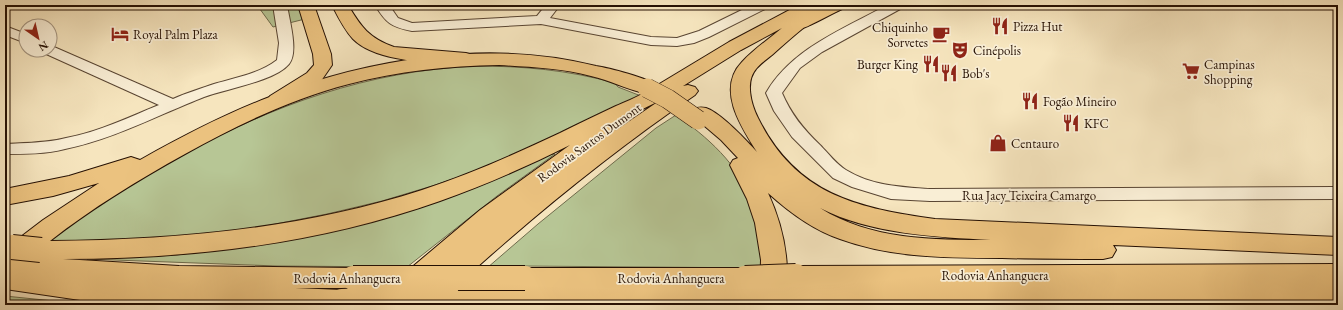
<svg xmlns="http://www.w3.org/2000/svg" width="1343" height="310" viewBox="0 0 1343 310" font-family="'EB Garamond',serif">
	<rect width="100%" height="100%" fill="#f6e5be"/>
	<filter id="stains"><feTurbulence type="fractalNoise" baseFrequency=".005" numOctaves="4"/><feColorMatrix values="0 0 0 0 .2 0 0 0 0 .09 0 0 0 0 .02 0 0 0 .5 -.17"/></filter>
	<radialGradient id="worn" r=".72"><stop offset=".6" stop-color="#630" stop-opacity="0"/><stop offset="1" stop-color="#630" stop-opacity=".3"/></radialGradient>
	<!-- green -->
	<g fill="#b7c695" stroke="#6e6b4c">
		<path d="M257,5H313L305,19L273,27Z"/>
		<path d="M475,66C523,66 568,70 615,83L618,87L641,96L589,123L477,171L432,186L382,201L327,214L224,234L46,244C88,211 133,182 180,156C273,105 368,71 475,66Z"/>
		<path d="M676,115C706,136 740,165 751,202C758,223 761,246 767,268L521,266L487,268L538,224L656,128Z"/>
		<path d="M548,154H555L497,196L407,267L277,266L87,259L92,257H133L177,255L230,247Z"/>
		<path d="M5,296L93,305H5Z"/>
	</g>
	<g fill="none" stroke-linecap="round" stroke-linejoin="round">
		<!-- minor casing -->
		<g stroke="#594532" stroke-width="2">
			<g id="minor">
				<path d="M273,5H287C289,19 299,52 289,64C275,81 226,89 204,97C158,115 114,139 65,149C46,154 25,154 5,154V144C25,143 46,143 66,138C99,132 129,117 159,105L44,53L42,50H50V46L54,47L173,99C186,93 200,89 214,84C234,78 259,74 277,60L279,43Z"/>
				<path d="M375,5H389L398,18L412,23L537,16L546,5H560L550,18L651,37L677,38L699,31L752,5H769L767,8L709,37L694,43L677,46L651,45L541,24L412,31C391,27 386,23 375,5Z"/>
				<path d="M887,5H904L902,8L822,52L800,68L782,93C791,114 803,129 820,145C828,153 837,165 846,170C872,186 901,187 930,189L1338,187V199L930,201L891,199L852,187L833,178L792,137L774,111L766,93C792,48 844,29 887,5Z"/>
				<path d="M5,26L26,34V43L5,35Z"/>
			</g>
		</g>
		<!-- major casing -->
		<g stroke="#251003" stroke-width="2">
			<g id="major">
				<path d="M298,5H314L331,54L332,65L321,81L284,104L277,106L270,104L267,100L270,96L307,73L314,65L313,54Z"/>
				<path d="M332,5H348C361,27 369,38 394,47L466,53L473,55L475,59L473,63L466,65C433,62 377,63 353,39C344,29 338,17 332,5Z"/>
			</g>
		</g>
		<!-- highway casing -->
		<g stroke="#251003" stroke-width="2">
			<path id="highway" d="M799,5H820L819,7L823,5H844L842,9C831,14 821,20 810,25C807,27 804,27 802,29C792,37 782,46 772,55C767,59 760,64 756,69C745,82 751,104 758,118C796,195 857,208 935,219L1338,237V255L1113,245L1116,250L1112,257L1103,259C1069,259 1036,259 1002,258C947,258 892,258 840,239C813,230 789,212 768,193C779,217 786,242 787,269L796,266L1338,264V304L793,305L789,304L785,297L782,302L773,305L764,302L760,294L761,260L755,223L747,199L730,165L733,160L738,158L721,140L694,117L691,113L694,109C698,107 701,107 706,108C721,113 746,140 757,152C741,127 716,89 742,62C754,49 769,39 782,28L741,50L683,86L688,85L695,87L698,91L695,95C610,153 532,217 456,286L516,285L512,278L516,271L525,268H745L754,271L758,278L754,285L751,286L754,287L758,295L754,303L747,305H440L435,297L436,294L431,292L428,284C417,293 413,298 398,293L394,286L398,279L480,210L570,145C528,166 485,185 440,201C319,244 191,259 63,259L179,266L353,268L362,271L366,278L362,285L353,288H295L342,290L352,293L355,301L353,305H196L80,300L5,289V249L43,220L99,183L53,196L5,205V189L69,176L131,157L140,160C181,137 223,115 267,98C369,58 489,39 596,66C608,68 650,78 656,86L729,42ZM499,65C530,67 561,68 591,76C609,80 626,89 644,93C635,98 625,102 616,106C597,115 578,124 560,133C515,154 469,175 422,190C301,229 176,240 50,241C92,208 138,180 185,154C237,125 291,99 349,84C398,71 448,66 499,65ZM659,101L615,131L617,129L612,124ZM820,208C870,234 936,237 991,240C933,240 871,240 820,208ZM787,283L796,286L789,288L786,292Z"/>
		</g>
		<!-- minor -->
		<use href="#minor" fill="#f9eed5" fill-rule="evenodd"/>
		<!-- major -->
		<use href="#major" fill="#ebc27f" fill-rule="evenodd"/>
		<!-- highway -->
		<use href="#highway" fill="#ebc27f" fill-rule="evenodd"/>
		<!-- highway-bridge-far1 casing -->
		<g stroke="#251003" stroke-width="20" stroke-linecap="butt">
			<path id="highway-bridge-far1" d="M647,88L668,99L698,120"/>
		</g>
		<!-- highway-bridge casing -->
		<g stroke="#251003" stroke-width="26" stroke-linecap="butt">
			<g id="highway-bridge">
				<path d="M12,247L41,250"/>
				<path d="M353,278H525"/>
				<path d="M745,278L796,276"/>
				<path d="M745,295L798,296"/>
				<path d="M342,301L448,297"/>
			</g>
		</g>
		<!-- highway-bridge-far1 -->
		<use href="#highway-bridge-far1" stroke="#ebc27f" stroke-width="19"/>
		<!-- highway-bridge -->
		<use href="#highway-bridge" stroke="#ebc27f" stroke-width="24"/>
	</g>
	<!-- icons -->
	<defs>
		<g id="restaurant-bare" transform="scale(1.38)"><path d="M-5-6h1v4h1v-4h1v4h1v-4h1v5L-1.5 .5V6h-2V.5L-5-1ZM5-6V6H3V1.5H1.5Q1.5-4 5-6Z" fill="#8f2418" stroke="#f9eed5" stroke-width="2.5" paint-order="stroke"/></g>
		<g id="hotel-bare" transform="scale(1.38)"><path d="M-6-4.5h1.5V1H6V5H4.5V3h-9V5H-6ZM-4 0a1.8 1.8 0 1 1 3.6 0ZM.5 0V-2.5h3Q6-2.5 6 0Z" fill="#8f2418" stroke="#f9eed5" stroke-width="2.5" paint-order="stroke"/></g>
		<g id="cafe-bare" transform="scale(1.38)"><path d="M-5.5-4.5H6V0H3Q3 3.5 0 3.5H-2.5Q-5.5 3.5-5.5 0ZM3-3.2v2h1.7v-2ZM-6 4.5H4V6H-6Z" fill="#8f2418" stroke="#f9eed5" stroke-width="2.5" paint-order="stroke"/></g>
		<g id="theatre-bare" transform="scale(1.38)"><path d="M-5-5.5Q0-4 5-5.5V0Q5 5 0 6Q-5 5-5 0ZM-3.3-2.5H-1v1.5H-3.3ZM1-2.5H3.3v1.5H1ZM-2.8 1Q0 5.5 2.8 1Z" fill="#8f2418" stroke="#f9eed5" stroke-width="2.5" paint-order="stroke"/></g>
		<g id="supermarket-bare" transform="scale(1.38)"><path d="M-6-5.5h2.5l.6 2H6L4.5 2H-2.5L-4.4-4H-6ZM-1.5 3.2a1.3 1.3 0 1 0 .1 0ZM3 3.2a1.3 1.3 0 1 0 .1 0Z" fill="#8f2418" stroke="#f9eed5" stroke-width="2.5" paint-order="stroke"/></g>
		<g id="shop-bare" transform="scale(1.38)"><path d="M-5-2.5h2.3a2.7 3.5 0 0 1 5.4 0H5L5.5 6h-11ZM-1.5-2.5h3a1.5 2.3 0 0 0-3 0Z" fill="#8f2418" stroke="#f9eed5" stroke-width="2.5" paint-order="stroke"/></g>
	</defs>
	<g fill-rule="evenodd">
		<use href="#restaurant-bare" x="1000" y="26"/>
		<use href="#hotel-bare" x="120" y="34"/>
		<use href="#cafe-bare" x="941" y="34"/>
		<use href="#theatre-bare" x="960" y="50"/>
		<use href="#restaurant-bare" x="931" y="64"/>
		<use href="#supermarket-bare" x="1191" y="71"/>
		<use href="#restaurant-bare" x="949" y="73"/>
		<use href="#restaurant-bare" x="1030" y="101"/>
		<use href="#restaurant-bare" x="1071" y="123"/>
		<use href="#shop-bare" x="998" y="143"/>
	</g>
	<g text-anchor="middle" stroke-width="3.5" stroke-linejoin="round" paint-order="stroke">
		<!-- poi labels -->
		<g font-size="13" fill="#251003" stroke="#f9eed5" text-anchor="start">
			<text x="1013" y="31">Pizza Hut</text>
			<text x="928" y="32" text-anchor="end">Chiquinho<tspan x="928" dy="15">Sorvetes</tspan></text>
			<text x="133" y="39">Royal Palm Plaza</text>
			<text x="973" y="55">Cinépolis</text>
			<text x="918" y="69" text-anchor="end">Burger King</text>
			<text x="1204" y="69">Campinas<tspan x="1204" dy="15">Shopping</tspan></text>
			<text x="962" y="78">Bob's</text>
			<text x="1043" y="106">Fogão Mineiro</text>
			<text x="1084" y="128">KFC</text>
			<text x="1011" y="148">Centauro</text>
		</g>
		<!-- street labels -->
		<g font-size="13" fill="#251003" stroke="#f9eed5">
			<text transform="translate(589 142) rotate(-36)" y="5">Rodovia Santos Dumont</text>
			<text x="1029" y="200">Rua Jacy Teixeira Camargo</text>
			<text x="995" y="280">Rodovia Anhanguera</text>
			<text x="347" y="283">Rodovia Anhanguera</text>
			<text x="671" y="283">Rodovia Anhanguera</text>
		</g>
	</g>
	<!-- margin -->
	<rect width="1343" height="310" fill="none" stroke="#f6e5be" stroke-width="20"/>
	<rect x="6" y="6" width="1331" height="298" fill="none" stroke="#251003" stroke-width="2"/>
	<rect x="10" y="10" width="1323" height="290" fill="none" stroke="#251003"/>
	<!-- north arrow -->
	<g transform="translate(38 38) rotate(146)"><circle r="19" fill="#f9eed5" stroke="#a49581"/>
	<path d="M0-3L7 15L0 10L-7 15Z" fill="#8f2418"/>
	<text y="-6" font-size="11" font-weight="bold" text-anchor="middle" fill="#251003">N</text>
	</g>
	<rect width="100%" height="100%" filter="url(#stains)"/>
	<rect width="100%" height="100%" fill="url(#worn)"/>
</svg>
